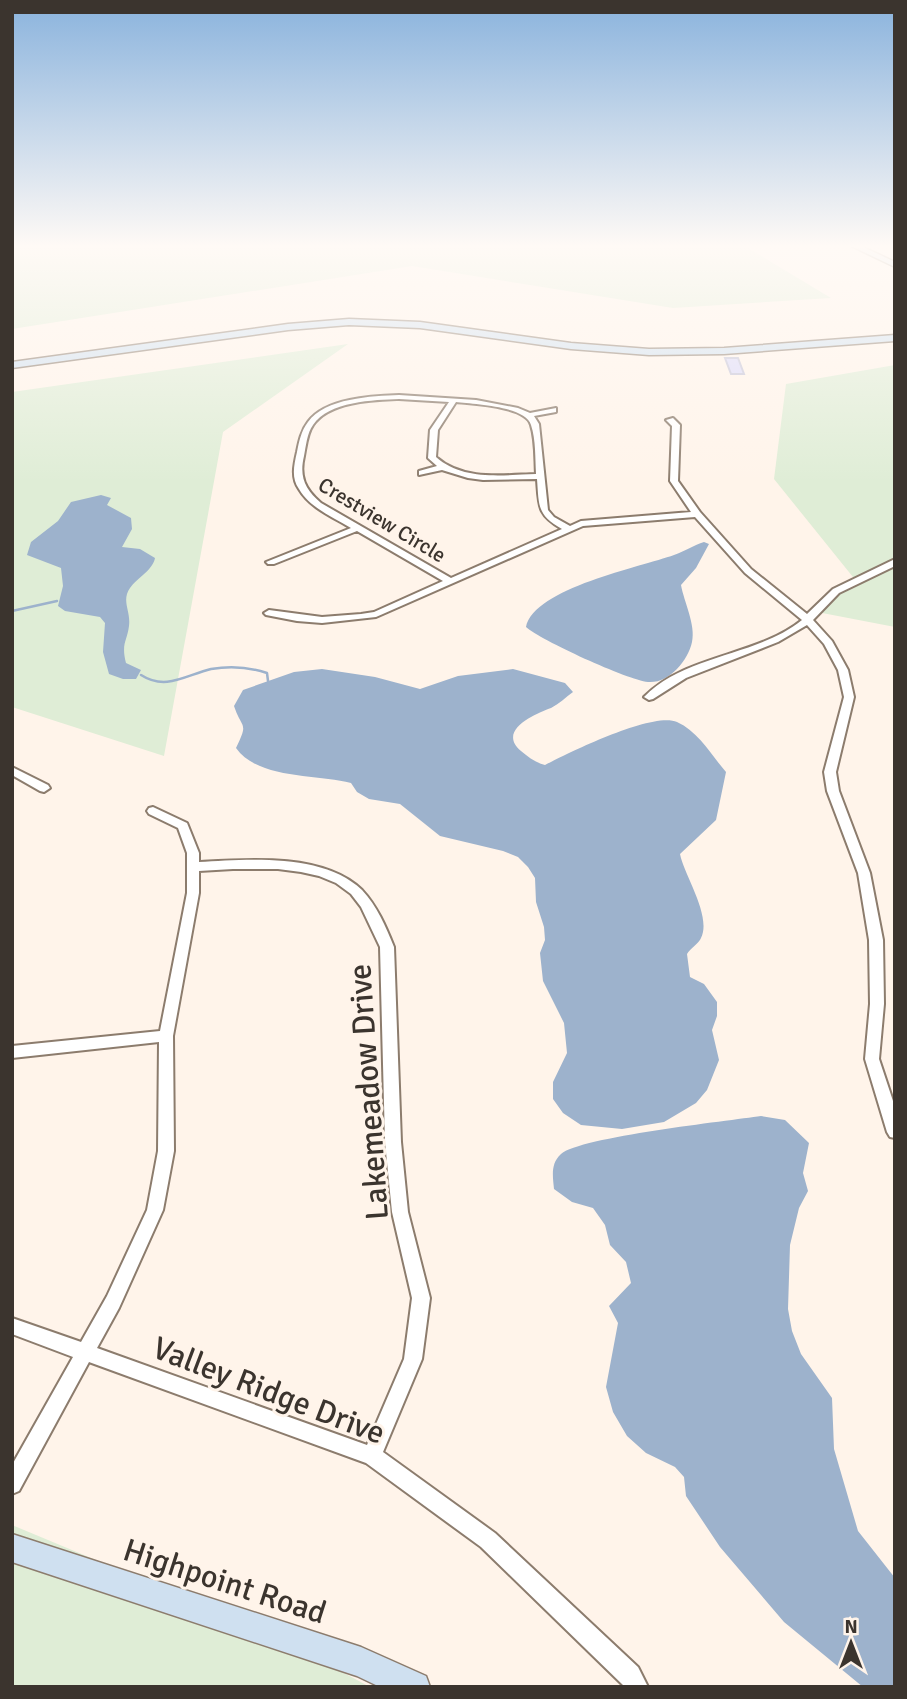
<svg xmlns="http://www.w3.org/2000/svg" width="907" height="1699" viewBox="0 0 907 1699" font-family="Signika,sans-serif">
	<rect width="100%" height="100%" fill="#fff4ea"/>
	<!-- green -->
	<g fill="#dfedd6">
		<path d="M12,245H743L831,298L673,308L412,266L12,329Z"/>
		<path d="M348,344L223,432L164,756L12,707V392Z"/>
		<path d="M895,365V627L817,612L823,599L857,582L774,479L786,384Z"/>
		<path d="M12,1525L266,1631L370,1687H12Z"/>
	</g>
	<!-- water -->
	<g fill="#9db2cc">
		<path d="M101,495L111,498L107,505L131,518L132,529L122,547L140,549L155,558C153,570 137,578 130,588C121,601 131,611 129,626C127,642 121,643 126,663L141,670L136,679H123L109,674L103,652L105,623L100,617L65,611L58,606L63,586L61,568L27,555L31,542L58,521L71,502Z"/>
		<path d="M704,542L709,544L696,568L681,585C684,602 696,625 692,642C688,661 668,684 648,682C628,680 540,640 526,627C534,588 641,567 674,555C685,551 694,545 704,542Z"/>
		<path d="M322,669L375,677L420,689L458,676L513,669L565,683L573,692C566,697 559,704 551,708C537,713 496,730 521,751C528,757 536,763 545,765C568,753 653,711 677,722C699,732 711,755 726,772L716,820L680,854C684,875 712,916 701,938C699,943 690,949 687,954L690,977L704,984L717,1002V1016L712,1030L719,1060L707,1090L696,1103L664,1122L622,1129L581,1125L563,1113L553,1099V1082L567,1053L564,1023L543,981L540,953L545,940L544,927L536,902L535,878L528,867L518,857L503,851L440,836L400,804L369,799L357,792L351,783C317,774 259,780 236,748C249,721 242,730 234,706L243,690L294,672Z"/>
		<path d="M761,1116L785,1120L809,1143L803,1173L808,1191L799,1208L790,1245L788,1309L792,1331L801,1354L832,1398L834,1449L858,1531L895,1578V1687H863L784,1622L720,1547L686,1496L684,1477L675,1467L646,1453L627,1436L613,1412L606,1387L618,1323L609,1306L631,1283L626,1262L610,1245L605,1225L593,1208L572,1202L554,1189C553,1177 550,1164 561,1154C580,1137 728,1121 761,1116Z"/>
	</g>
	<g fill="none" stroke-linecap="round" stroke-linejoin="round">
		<!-- stream -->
		<g stroke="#9db2cc" stroke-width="2.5">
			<path d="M12,611L57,601"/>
			<path d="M141,675C166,691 186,675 211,669C230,666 249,667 267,673L268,681"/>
		</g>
	</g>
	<!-- building -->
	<path fill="#dad9fa" stroke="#c2c2d7" stroke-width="2" d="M725,358H738L744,374H731Z"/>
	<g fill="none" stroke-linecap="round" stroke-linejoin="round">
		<!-- street casing -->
		<g stroke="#8c7c6d" stroke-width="4">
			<g id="street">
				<path d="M399,395L476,400L518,408L530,413L556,408V412L534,416L539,424L548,510L554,517L570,526L581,521L691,512L670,481L672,426L666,420L673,418L680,425L678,481L700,512L751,569L807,614L833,589L895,559V566L839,593L813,620L832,641L848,670L854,697L836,772L839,791L870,873L883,940L884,1004L879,1059L895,1107V1138L890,1137L887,1132L865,1059L870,1004L869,940L858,873L827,791L824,772L844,697L838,670L824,644L807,625L778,642L686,678L653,699L649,700L644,697C686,654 756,657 802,620L745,573L695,517L583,526L376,617L322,623L297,621L266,615L264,613L269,610L322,617L361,614L374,612L443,581L357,531L274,564H268L266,562L351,528C333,517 310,508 299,489C291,478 294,465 297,452C299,442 301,431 308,422C325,398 372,396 399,395ZM399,399L449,402L430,430L428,458L437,466L419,471V475L442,470L468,478L483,480L537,479C539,506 537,515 562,529L451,578L321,503C305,489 299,477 304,456C306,446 307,433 313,425C329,401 374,400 399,399ZM456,402C473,404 526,406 531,425C536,440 535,458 536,474C502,475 463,481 436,457L438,430Z"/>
				<path d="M12,767L48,785L50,788L44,792L40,791L12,775Z"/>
				<path d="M153,807L187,823L199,853V862C248,859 324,853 362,890C377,906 386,927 394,947L401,1142L408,1212L430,1298L422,1359L383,1452L495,1533L638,1667L648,1687H625L481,1547L366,1463L89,1362L19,1491L12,1494V1465L73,1357L12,1334V1318L81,1342L107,1296L147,1210L158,1151L159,1042L12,1058V1046L160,1031L187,893V853L178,828L149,814L147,811L149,808ZM233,869H278L301,872L319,876L336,883L351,894L361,907L380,947L385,1142L392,1212L412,1298L404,1359L367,1445L97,1348L119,1308L163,1210L174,1151L173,1036L199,893V871Z"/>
			</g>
		</g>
		<!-- secondary casing -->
		<g stroke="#8c7c6d" stroke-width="3">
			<g id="secondary">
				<path d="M849,245H859L895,262V267Z"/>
				<path d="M349,319L420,322L571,343L649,349L724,348L895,335V341L724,354L649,355L571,349L420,328L349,325L288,330L12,368V362L288,324Z"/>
				<path d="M12,1534L361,1647L426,1676L430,1687H380L357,1676L12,1562Z"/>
			</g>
		</g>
		<!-- street -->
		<use href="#street" fill="#fff" fill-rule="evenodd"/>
		<!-- secondary -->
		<use href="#secondary" fill="#cfe0f0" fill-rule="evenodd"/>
	</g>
	<!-- sky -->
	<linearGradient id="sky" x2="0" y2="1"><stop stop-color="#8ab3dd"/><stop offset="0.51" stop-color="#fffaf6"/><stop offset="1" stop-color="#fffaf6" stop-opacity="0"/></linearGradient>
	<rect width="907" height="483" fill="url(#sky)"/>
	<g text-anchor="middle" stroke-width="6" stroke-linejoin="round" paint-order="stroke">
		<!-- far-street labels -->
		<g font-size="21" fill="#3b342e" stroke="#fff4ea">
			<text transform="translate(382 520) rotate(31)" y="7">Crestview Circle</text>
		</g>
		<!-- near-street labels -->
		<g font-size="32" fill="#3b342e" stroke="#fff4ea">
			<text transform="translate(368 1092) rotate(-94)" y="11">Lakemeadow Drive</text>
			<text transform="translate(269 1390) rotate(21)" y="11">Valley Ridge Drive</text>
			<text transform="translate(225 1581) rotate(18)" y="11">Highpoint Road</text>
		</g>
	</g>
	<!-- border -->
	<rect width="907" height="1699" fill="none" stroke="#3b342e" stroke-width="28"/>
	<!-- north arrow -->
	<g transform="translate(851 1643)" stroke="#fff4ea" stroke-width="5" paint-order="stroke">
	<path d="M0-5L12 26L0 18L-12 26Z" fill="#3b342e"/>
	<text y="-10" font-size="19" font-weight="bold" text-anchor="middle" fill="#3b342e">N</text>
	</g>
</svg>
